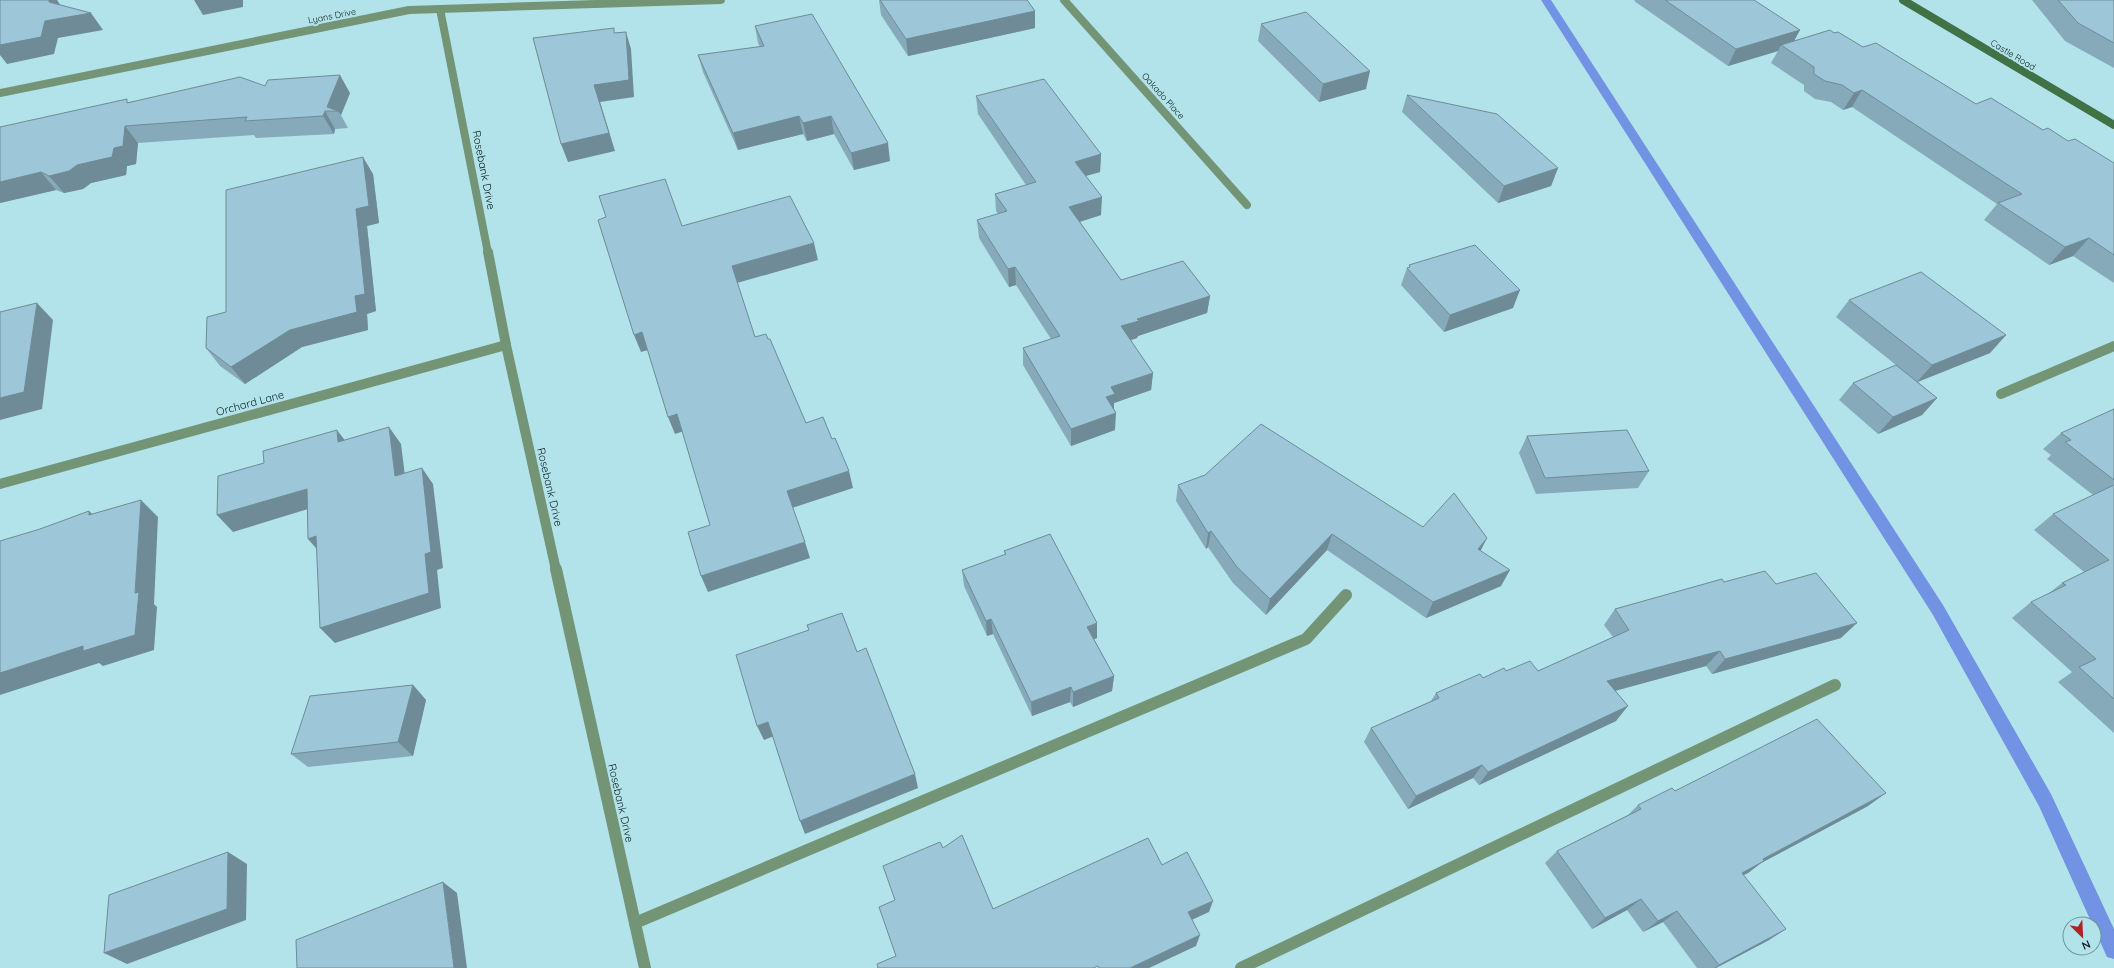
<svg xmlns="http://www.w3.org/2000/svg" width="2114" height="968" viewBox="0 0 2114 968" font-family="Quicksand,sans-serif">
	<rect width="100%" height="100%" fill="#b3e3ea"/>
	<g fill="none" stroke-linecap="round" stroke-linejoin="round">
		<!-- stream -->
		<path fill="#7292e4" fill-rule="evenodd" d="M1541,0H1551L1943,605L2051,794L2114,929V959L2107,957L2039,806L1933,615Z"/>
		<!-- lane-far1 -->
		<path stroke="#749476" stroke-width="10" d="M2001,394L2114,346"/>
		<!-- lane -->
		<g stroke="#749476" stroke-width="12">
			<path d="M635,923L1306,639L1346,595"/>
			<path d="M1241,968L1835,685"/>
		</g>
		<!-- street-far2 -->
		<g stroke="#749476" stroke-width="8">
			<path d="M1064,0L1247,205"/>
			<path d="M440,9L488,253"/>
			<path d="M0,93L409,10L721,0"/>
		</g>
		<!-- street-far1 -->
		<g stroke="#749476" stroke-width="10">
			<path d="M488,252L506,345L556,570"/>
			<path d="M0,484L506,345"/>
		</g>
		<!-- street -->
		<path stroke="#749476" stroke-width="12" d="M556,569L645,968"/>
		<!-- secondary -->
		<path stroke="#417246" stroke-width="8" d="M1903,0L2114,125"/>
	</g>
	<!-- wall -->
	<g fill="#87aaba">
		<path d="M879,0H1027L1035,11V28L908,56L881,15Z"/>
		<path d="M1635,0H1754L1794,41L1834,33L1976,104L2043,130L2114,163V283L2073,256L2049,265L1984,220L1997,204L1852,107L1843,110L1831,102L1815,99L1804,91V85L1771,63L1778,51L1728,66L1634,1Z"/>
		<path d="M2032,0H2114V68L2065,41Z"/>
		<path d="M1261,24L1366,89L1319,102L1258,41Z"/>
		<path d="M755,26L890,161L854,170L834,134L807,141L803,134L738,150L703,72L698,55L760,47L758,43Z"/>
		<path d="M265,86L350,93L341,115L348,128L335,129L334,134L256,138L254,135L138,143L136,164L127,166L126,175L91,183L83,189L64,193L56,190L0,203L129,102Z"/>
		<path d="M1407,95L1558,168L1551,186L1498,203L1402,112Z"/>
		<path d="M976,96L1101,154L1100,172L1086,176L1101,215L1080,222L1121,280L1210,296L1207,313L1138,336L1137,338L1130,340L1153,373L1151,390L1114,403V410L1115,430L1071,446L1023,365V348L1051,339L1016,285L1009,287L979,238L977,220L998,214L996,211L995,194L1026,185L978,114Z"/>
		<path d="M373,174L379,223L367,226L376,311L367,314L368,330L302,347L245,384L220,366L206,348L226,312Z"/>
		<path d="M1409,265L1513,308L1444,332L1401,285L1407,268L1409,267Z"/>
		<path d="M1849,300L2006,335L1990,353L1918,382L1937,398L1922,415L1878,434L1839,400L1853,383L1896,365L1836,317Z"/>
		<path d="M2114,409V733L2058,682L2072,672L2012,618L2031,602L2048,594L2062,583L2084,572L2034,530L2053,514L2093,495L2047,459L2051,455L2043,449L2061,433Z"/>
		<path d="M1527,436L1649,471L1638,488L1536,494L1519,453Z"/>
		<path d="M1178,485L1423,527L1480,551L1501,586L1426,618L1327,550L1266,615L1233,583L1208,547L1206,549L1176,501Z"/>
		<path d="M1004,551L1097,638L1094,639L1114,676L1112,691L1073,707L1070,702L1032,716L993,634L987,636L964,586L962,570L1005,555Z"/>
		<path d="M1724,582L1776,584L1841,638L1712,674L1706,666L1615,691L1616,721L1479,785L1473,778L1408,809L1364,742L1371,728L1431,701L1436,693L1506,671H1538L1613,637L1604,625L1615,609Z"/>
		<path d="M413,685L426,700L413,756L308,767L291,754Z"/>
		<path d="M1675,791L1868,806L1761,863L1748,873L1743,875L1769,940L1716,968H1697L1663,922L1643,932L1627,910L1592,929L1545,863L1557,851L1628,815L1638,805Z"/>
	</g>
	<!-- shaded-wall -->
	<g fill="#6e8b97">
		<path d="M49,0H57L63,9L91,13L103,30L58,38L54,54L7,64L0,55V33L49,2Z"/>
		<path d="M194,0H243V7L203,15Z"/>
		<path d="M1035,11V28L908,56L906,39Z"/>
		<path d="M1800,30L1791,47L1781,45L1778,51L1728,66L1736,49Z"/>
		<path d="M626,32L631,49L634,97L600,102L615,151L568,162L561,144L594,85Z"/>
		<path d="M1370,71L1366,89L1319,102L1323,84Z"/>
		<path d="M340,75L350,93L341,115L338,111L327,107Z"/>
		<path d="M1862,90L1852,107L1843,110L1854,93Z"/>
		<path d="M325,111L335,129L334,134L323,116Z"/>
		<path d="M799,116L803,134L738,150L733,133Z"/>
		<path d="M831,116L834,134L807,141L803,123Z"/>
		<path d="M125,126L138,143L136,164L127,166L126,175L91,183L83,189L64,193L49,176L77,165L114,148Z"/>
		<path d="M888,143L890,161L854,170L851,153Z"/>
		<path d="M1101,154L1100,172L1074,179L1075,162Z"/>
		<path d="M363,157L373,174L379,223L367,226L376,311L367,314L368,330L302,347L245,384L231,367L290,330L355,296L356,209Z"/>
		<path d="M1558,168L1551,186L1498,203L1504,186Z"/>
		<path d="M41,172L56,190L0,203V182Z"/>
		<path d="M1102,197L1101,215L1069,225V207Z"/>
		<path d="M2089,238L2073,256L2049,265L2065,247Z"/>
		<path d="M814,243L818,260L737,283L732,266Z"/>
		<path d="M1015,267L1016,285L1009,287L1008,269Z"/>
		<path d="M1520,290L1513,308L1444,332L1450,315Z"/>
		<path d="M1210,296L1207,313L1138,336L1137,338L1120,344L1121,326L1137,319Z"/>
		<path d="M37,303L53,320L42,409L0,420V398Z"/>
		<path d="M642,332L648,350L641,352L634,335Z"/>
		<path d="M2006,335L1990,353L1917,382L1932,365Z"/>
		<path d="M1153,373L1151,390L1114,403V411L1106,397L1111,387Z"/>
		<path d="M1937,398L1922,415L1878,434L1893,417Z"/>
		<path d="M1116,413L1115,430L1071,446V429Z"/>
		<path d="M677,414L684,431L675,434L668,417Z"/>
		<path d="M389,427L401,444L407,492L395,476Z"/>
		<path d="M337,430L350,447L338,442Z"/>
		<path d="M422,468L433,484L443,568L437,570L441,608L335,643L320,628L425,554Z"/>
		<path d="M849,471L853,488L792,508L787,491Z"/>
		<path d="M307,489L321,505L233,532L217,515Z"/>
		<path d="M141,500L158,517L154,604L157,607L154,650L103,666L99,663L0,695V673L135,593Z"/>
		<path d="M89,511L107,527L89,515Z"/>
		<path d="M1211,531L1208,547L1206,549L1208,533Z"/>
		<path d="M1332,534L1327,550L1266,615L1270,599Z"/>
		<path d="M316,536L322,555L308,539Z"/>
		<path d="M1487,538L1479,554L1478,549Z"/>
		<path d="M805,542L810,558L708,592L701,576Z"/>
		<path d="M1510,570L1501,586L1426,618L1433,602Z"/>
		<path d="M991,619L993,634L987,636L986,621Z"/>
		<path d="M1097,623V638L1087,642V627Z"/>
		<path d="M1857,623L1841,638L1712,674L1725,659Z"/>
		<path d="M1720,651L1706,666L1596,696L1607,681Z"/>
		<path d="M1114,676L1112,691L1073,707V692Z"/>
		<path d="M413,685L426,700L413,756L398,742Z"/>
		<path d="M1071,687L1070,702L1032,716L1031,702Z"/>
		<path d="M1628,706L1616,721L1479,785L1488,772Z"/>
		<path d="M768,722L774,736L764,740L757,726Z"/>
		<path d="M1482,765L1473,778L1408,809L1416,796Z"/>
		<path d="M915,774L918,788L805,834L800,821Z"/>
		<path d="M1886,793L1868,806L1761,863L1748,873L1726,884L1742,873L1763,859Z"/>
		<path d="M228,852L247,864L246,920L127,964L104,953Z"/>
		<path d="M443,882L457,893L467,968H454Z"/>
		<path d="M1641,899L1627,910L1592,929L1605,918Z"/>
		<path d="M1213,901L1209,912L1185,923L1188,912Z"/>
		<path d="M1677,911L1663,922L1643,932L1658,921Z"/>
		<path d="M1786,929L1769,940L1716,968H1714Z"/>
		<path d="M1200,935L1196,946L1149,968H1130Z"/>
	</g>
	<!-- building -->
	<g fill="#9dc6d8" stroke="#6e8b97">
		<path d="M0,0H49V2L91,13L45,21L41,37L0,45Z"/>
		<path d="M880,0H1027L1035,11L906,39Z"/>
		<path d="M1665,0H1754L1800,30L1736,49Z"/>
		<path d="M2058,0H2114V43L2078,23Z"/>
		<path d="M1306,12L1370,71L1323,84L1261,24Z"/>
		<path d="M812,14L888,143L851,153L831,116L803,123L799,116L733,133L698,55L764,46L755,26Z"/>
		<path d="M614,28V33L626,32L629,80L594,85L609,133L561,144L533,38Z"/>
		<path d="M1830,30L1834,33L1838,32L1863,47L1876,43L1976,104L1991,98L2043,130L2048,128L2068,141L2075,139L2114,163V255L2089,238L2065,247L1998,203L2022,194L1862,90L1854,93L1842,85L1825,81L1814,74V67L1781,45Z"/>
		<path d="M340,75L327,107L338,111H325L323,116L245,121L247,117L125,126L123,146L114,148L112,157L77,165L69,171L49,176L41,172L0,182V127L127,99V103L240,77L265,86L268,80Z"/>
		<path d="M1044,79L1101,154L1075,162L1102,197L1069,207L1121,280L1183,261L1210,296L1137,319L1139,321L1121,326L1153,373L1111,387L1115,394L1106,397L1116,413L1071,429L1023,348L1060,336L1015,267L1008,269L977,220L1007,211L995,194L1036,182L976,96Z"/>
		<path d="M1407,95L1497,114L1558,168L1504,186Z"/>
		<path d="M363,157L369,206L356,209L365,294L355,296L357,312L290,330L231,367L206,348L207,317L226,312V190Z"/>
		<path d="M665,179L682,226L790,196L814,243L732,266L755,337L766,334L768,339H770L806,423L823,417L832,439L835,438L849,471L787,491L805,542L701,576L688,532L710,525L677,414L668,417L642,332L634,335L598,220L606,217L599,196Z"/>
		<path d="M1475,245L1520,290L1450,315L1407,268L1410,267L1409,265Z"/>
		<path d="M1921,272L2006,335L1932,365L1849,300Z"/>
		<path d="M37,303L24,392L0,398V312Z"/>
		<path d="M1896,365L1937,398L1893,417L1853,383Z"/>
		<path d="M2114,409V480L2065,442L2071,440L2061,433Z"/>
		<path d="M1261,424L1423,527L1454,493L1487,538L1478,549L1510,570L1433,602L1332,534L1270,599L1237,567L1211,531L1208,533L1178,485L1205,475Z"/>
		<path d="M389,427L395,476L422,468L431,552L425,554L429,593L320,628L316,536L308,539L307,489L217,515L218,476L264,463L263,451L337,430L338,442Z"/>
		<path d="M1627,430L1649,471L1545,478L1527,436Z"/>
		<path d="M2114,485V699L2079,667L2096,659L2031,602L2066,585L2062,583L2109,560L2053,514Z"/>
		<path d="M141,500L135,593L139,592L135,635L83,651V646L0,673V541L40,529L89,511V515Z"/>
		<path d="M1050,534L1097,623L1087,627L1114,676L1073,692L1071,687L1031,702L991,619L986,621L962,570L1006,554L1004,551Z"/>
		<path d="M1765,571L1776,584L1816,573L1857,623L1725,659L1720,651L1607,681L1628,706L1488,772L1482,765L1416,796L1371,728L1439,698L1436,693L1480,674L1483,678L1504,668L1506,671L1530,661L1538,671L1629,630L1615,609L1722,579L1724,582Z"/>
		<path d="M842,613L857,652L866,648L915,774L800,821L768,722L757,726L736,655L809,630L807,625Z"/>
		<path d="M413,685L398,742L291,754L310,696Z"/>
		<path d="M1817,719L1886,793L1763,859L1764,861L1742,873L1786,929L1719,965L1677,911L1658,921L1641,899L1605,918L1557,851L1641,809L1638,805L1672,788L1675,791Z"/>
		<path d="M962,835L993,909L1148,838L1162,865L1187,852L1213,901L1188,912L1200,935L1130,968H1099L1098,966L1093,968H878L877,964L896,956L879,907L895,900L883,866L940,842L943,848Z"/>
		<path d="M228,852L227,909L104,953L109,895Z"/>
		<path d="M443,882L454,968H297L296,940Z"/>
	</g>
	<g text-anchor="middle" stroke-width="4" stroke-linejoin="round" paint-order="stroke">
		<!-- far-street labels -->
		<g font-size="9" fill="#0c1f21" stroke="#b3e3ea">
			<text transform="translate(332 16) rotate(-11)" y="3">Lyans Drive</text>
			<text transform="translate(2013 55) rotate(31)" y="3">Castle Road</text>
			<text transform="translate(1163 96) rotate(48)" y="3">Oakado Place</text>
		</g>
		<!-- street labels -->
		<g font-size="11" fill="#0c1f21" stroke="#b3e3ea">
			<text transform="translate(484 170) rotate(79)" y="4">Rosebank Drive</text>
			<text transform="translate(250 403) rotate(-15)" y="4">Orchard Lane</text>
			<text transform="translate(550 487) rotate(77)" y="4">Rosebank Drive</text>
			<text transform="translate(621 803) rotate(77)" y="4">Rosebank Drive</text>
		</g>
	</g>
	<!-- north arrow -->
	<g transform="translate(2082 936) rotate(156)"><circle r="19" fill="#b3e3ea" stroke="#70959a"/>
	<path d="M0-3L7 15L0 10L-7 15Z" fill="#b22222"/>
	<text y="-6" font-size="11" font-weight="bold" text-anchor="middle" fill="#0c1f21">N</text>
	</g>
</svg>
